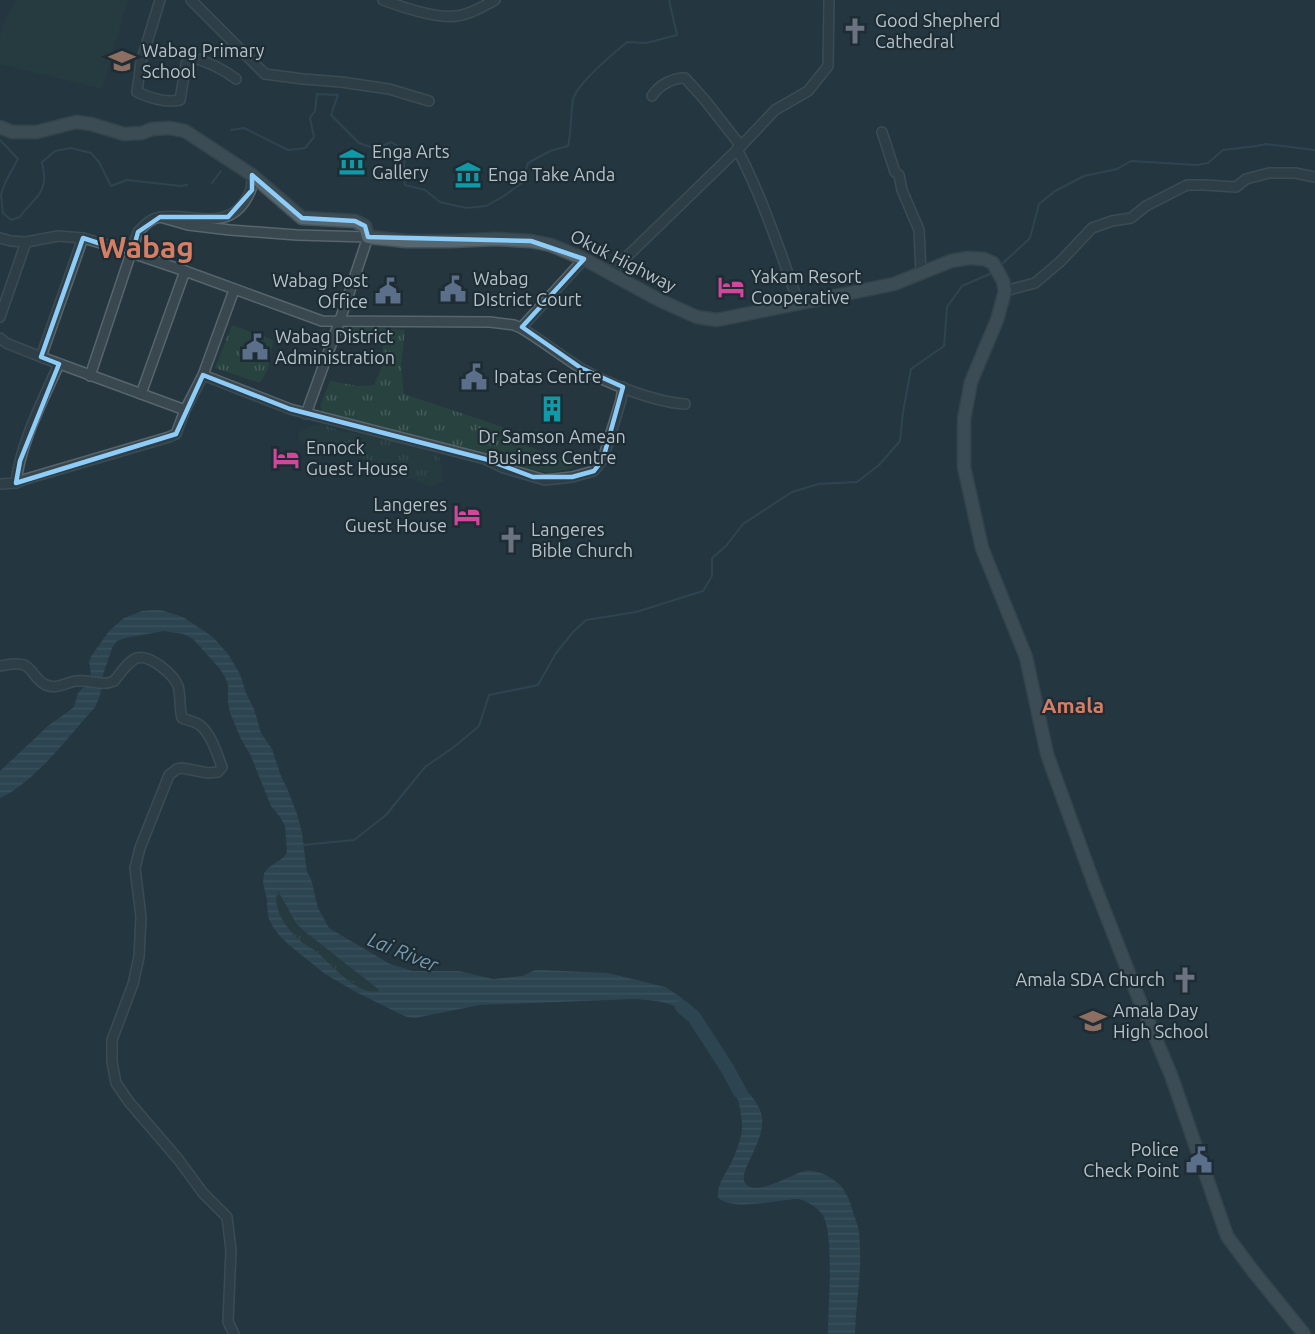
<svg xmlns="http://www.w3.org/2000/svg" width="1315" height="1334" viewBox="0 0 1315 1334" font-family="Ubuntu,sans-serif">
	<defs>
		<pattern id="grass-tufts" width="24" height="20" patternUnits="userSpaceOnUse" patternTransform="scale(1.5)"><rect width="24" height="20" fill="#28423f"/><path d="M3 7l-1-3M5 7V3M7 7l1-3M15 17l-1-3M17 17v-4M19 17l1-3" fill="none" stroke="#455c59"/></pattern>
		<pattern id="water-rules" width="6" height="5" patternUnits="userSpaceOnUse" patternTransform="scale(1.5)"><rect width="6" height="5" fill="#395667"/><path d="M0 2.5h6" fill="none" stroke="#536d7b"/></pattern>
	</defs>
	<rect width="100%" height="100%" fill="#25363f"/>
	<!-- grass -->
	<g fill="url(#grass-tufts)">
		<path d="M232,325L273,340L268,369L260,383L215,368Z"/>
		<path d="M352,326L405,330L401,366L404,394L503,427L515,441L576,465L572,468L550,473L510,465L474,452L323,413L320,406L330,381L358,386L374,385L381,369L384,335L349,331Z"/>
		<path d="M322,424L343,432L375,435L438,454L441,464L444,481L431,486L403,476L371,461L335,450L300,442L299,432L312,426Z"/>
		<path d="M278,891L296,923L304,931L380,991C359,996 333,965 318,953C312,948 304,945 299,940C287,929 272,907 278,891Z"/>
	</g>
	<!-- garden -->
	<path fill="#28423f" d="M16,0H128L102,89L0,64V36L10,9Z"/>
	<!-- water -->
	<g fill="url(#water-rules)" fill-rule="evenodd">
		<path d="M152,610H161L183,617L213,637L228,654L240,674L246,693L254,709L261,733L272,749L281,776L287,788L297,814L302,833L307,872L311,879L318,908L329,928L390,964L413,971H459L493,979L522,976L535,970H542L608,973L665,987L682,998L694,1017C670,1002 662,1001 634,999L480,1005L415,1018L407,1017L398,1013L356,992L325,974L289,945L279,935L273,927L268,917L267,900L263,883L264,873L268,868L284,857L287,852L285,826L280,817L271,806L250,754L241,739L230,713L228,702V685L225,677L220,669L193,639L183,634L164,631L125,638L117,641L113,646L110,654L102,678L100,696L95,707C70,735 34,783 0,798V771L49,725L62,716L74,707L78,693L85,686L90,679L91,675L89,661L92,655L109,631L124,618L142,611ZM278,891L296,923L304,931L378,989L379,991C358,996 333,966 318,953C312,948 305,945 299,940C287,929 271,907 278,891Z"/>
		<path d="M731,1075C741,1085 755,1097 760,1110C771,1137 737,1170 745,1183C756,1198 793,1173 805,1171C815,1169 827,1175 835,1181C845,1188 850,1200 853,1212C855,1219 859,1226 859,1234C863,1268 856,1300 855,1334H828C828,1308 835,1233 822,1214C816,1206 808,1202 799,1199C778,1199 736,1212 718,1198C716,1184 728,1171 733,1159C736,1152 739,1143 741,1136C745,1116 736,1095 731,1075Z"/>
	</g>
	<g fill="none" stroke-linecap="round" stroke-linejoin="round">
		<!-- stream -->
		<g stroke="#395667" stroke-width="2">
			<path d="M231,130L244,128L288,150L305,148L314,137L310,118L315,111L317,94L338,95L331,115L359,143L376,149L391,142L398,146L405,158L403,171L405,185L425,190L440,202L466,208L486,206L504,196L522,183L528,163L550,151L568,146C572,130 570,115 573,100C575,86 615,52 627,42L646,43L677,35L669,0"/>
			<path d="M0,140L18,159L6,181L1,194L3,213L11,220L20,217C27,205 42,197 44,182C45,176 43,168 42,162L55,151L71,148L91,153L99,162L111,186L127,180L181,186L187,185"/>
			<path d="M212,183L221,171"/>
			<path d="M1001,265L1030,238L1039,204L1055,191L1084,176L1117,169L1131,161L1197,165L1208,163L1223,150L1257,146L1266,144L1315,150"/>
			<path d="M303,845L354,840L386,815L425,767L454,747L479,726L489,695L538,685L556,653L574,631L586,620L636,612L703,591L712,576V558L726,546L743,524L792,492L819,484L857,482L879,465L900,441L903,412L911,369L944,346L947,307L962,286L992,273"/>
		</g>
		<!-- river -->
		<path stroke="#395667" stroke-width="14" d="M682,1007L694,1017L727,1068L740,1092"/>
		<!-- minor casing -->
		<g stroke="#57656d" stroke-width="12">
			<g id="minor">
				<path d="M160,0L141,62L137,92C151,98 164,103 180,100L186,64L191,57C208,62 222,68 236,79"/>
				<path d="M191,0L265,74L303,79L341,82L389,89L429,101"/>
				<path d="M383,0C401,7 438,19 456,16C469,15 484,6 495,0"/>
				<path d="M652,96C659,85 672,78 685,78L704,99L741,146"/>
				<path d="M882,132L895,172L899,175L902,190L919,230L921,272"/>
				<path d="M737,149C763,198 780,252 799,304"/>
				<path d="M160,217L188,225L230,230L297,235L368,237L340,320L306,414"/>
				<path d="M0,238L11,241L26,242L58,236L83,238L111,246L185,271L322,321L490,322L514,325L521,328C541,340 560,355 579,367C605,383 655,402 685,404"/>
				<path d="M611,272L741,146L775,110L808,91L828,66L829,0"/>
				<path d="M1005,291L1035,283L1061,261L1092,228L1112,221L1131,218L1146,206L1187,185H1204L1236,187L1246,179L1269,173H1295L1315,177"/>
				<path d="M0,317L26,242"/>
				<path d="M521,328L584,259"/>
				<path d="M0,338L6,343L41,357L185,410"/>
				<path d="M41,357L83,238"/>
				<path d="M203,375L290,409L485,459L504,468L545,480L572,477L594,471L603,459L621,400L623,387"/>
				<path d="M90,376L138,232C145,225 151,218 161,217C191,213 225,232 245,201C252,190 252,188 252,175"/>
				<path d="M141,394L185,271"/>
				<path d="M16,483C20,444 43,400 59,364"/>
				<path d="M0,484L16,483L26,479L169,437L176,434L185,410L203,375L234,290"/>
				<path d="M0,666C7,665 17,662 24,665C32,668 36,680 44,684C56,691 66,682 76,681C90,679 101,687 114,681C120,674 128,661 137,658C150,654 174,675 178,686C181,696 179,708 182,718C188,721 196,721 201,726C212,736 217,754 222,767L218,772L208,773L182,768L177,769L169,775L140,848L135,868L141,917L139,957L133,984L112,1040V1062L116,1083L129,1102L178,1159L203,1193L227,1217L231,1250L228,1322L234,1334"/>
			</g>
		</g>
		<!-- major casing -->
		<g stroke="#45535b" stroke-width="15">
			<path id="major" d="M0,127L12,132H37L76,122L91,124L124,134L142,133L152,129L170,128L185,131L252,175L302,218L355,221L365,226L368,237L406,241H451L496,239L531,241L551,245L584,259L659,300L697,317L717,320L894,284L951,261L968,258L984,259L993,263L1003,281L1005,291L997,320L971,382L964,419V467L982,548L1026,657L1047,754L1094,884L1139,999L1171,1075L1227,1236L1253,1271L1304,1334"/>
		</g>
		<!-- minor -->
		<use href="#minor" stroke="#39474f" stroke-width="9"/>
		<!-- major -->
		<use href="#major" stroke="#57676f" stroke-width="12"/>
	</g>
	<!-- marked area -->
	<path d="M0 0H1315V1334H0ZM252,175L302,218L355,221L365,226L368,237L531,241L584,259L522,327L581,368L623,387L603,459L594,471L572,477H533L485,459L290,409L203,375L176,434L16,483L20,461L59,364L41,357L83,238L132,254L138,232L160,217H228L252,190Z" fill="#25363f" fill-opacity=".55" fill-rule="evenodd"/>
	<path fill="none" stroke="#8dcdf8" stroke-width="4.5" stroke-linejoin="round" d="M252,175L302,218L355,221L365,226L368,237L531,241L584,259L522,327L581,368L623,387L603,459L594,471L572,477H533L485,459L290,409L203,375L176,434L16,483L20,461L59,364L41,357L83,238L132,254L138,232L160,217H228L252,190Z"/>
	<!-- icons -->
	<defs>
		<g id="church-bare" transform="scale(2.07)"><path d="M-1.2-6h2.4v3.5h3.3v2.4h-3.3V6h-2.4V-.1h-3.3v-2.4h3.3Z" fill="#6b7280" stroke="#1e2c34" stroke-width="2.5" paint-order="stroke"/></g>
		<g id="school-bare" transform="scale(2.07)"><path d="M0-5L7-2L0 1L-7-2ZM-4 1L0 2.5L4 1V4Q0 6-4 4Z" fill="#8d6e63" stroke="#1e2c34" stroke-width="2.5" paint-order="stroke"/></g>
		<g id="museum-bare" transform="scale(2.07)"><path d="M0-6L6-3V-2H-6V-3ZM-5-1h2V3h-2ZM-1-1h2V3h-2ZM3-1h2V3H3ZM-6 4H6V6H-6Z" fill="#0f9aa8" stroke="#1e2c34" stroke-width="2.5" paint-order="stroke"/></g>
		<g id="hotel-bare" transform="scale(2.07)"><path d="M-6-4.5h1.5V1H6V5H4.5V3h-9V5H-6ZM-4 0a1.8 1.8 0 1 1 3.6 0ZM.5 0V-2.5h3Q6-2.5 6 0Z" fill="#d1479c" stroke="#1e2c34" stroke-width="2.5" paint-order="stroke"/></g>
		<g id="civic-bare" transform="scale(2.07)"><path d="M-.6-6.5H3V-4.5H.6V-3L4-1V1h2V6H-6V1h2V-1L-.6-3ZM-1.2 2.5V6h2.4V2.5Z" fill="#5c6f8a" stroke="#1e2c34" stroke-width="2.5" paint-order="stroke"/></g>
		<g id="building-bare" transform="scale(2.07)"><path d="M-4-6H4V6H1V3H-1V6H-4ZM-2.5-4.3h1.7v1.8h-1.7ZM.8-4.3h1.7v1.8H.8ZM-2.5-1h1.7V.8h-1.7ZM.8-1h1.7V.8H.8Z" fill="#0f9aa8" stroke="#1e2c34" stroke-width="2.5" paint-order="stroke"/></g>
	</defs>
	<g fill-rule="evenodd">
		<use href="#church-bare" x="855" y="31"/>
		<use href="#school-bare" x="122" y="61"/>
		<use href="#museum-bare" x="352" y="162"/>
		<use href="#museum-bare" x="468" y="175"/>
		<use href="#hotel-bare" x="731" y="287"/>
		<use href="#civic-bare" x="453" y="289"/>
		<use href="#civic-bare" x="388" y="291"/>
		<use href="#civic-bare" x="255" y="347"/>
		<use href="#civic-bare" x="474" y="377"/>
		<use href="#building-bare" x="552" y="409"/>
		<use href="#hotel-bare" x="286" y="458"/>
		<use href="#hotel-bare" x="467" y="515"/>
		<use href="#church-bare" x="511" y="540"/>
		<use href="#church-bare" x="1185" y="980"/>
		<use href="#school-bare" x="1093" y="1021"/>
		<use href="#civic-bare" x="1199" y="1160"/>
	</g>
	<g text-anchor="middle" stroke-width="4.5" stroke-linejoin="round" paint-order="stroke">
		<!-- poi labels -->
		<g font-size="18" fill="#b5c2ca" stroke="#1e2c34" text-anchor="start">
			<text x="875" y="27">Good Shepherd<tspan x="875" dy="21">Cathedral</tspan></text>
			<text x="142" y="57">Wabag Primary<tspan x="142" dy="21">School</tspan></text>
			<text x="372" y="158">Enga Arts<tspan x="372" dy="21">Gallery</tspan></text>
			<text x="488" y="181">Enga Take Anda</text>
			<text x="751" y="283">Yakam Resort<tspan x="751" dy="21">Cooperative</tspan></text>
			<text x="473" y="285">Wabag<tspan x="473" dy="21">DIstrict Court</tspan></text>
			<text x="368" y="287" text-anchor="end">Wabag Post<tspan x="368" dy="21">Office</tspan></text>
			<text x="275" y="343">Wabag District<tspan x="275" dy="21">Administration</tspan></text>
			<text x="494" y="383">Ipatas Centre</text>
			<text x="552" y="443" text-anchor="middle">Dr Samson Amean<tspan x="552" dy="21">Business Centre</tspan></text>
			<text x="306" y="454">Ennock<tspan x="306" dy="21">Guest House</tspan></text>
			<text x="447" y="511" text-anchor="end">Langeres<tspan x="447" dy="21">Guest House</tspan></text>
			<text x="531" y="536">Langeres<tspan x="531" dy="21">Bible Church</tspan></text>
			<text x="1165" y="986" text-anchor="end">Amala SDA Church</text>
			<text x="1113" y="1017">Amala Day<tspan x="1113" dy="21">High School</tspan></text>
			<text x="1179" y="1156" text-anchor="end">Police<tspan x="1179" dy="21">Check Point</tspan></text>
		</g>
		<!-- street labels -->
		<g font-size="18" fill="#b5c2ca" stroke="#1e2c34">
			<text transform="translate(623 261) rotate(27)" y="6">Okuk Highway</text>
		</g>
		<!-- water labels -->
		<g font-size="20" font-style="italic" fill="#7699ad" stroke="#1e2c34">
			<text transform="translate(403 952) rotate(22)" y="7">Lai River</text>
		</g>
		<!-- quarter labels -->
		<g font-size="21" font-weight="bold" fill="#d57d65" stroke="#1e2c34">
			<text x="1073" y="713">Amala</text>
		</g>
		<!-- town labels -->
		<g font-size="30" font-weight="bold" fill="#d57d65" stroke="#1e2c34">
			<text x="146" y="258">Wabag</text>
		</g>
	</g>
</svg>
